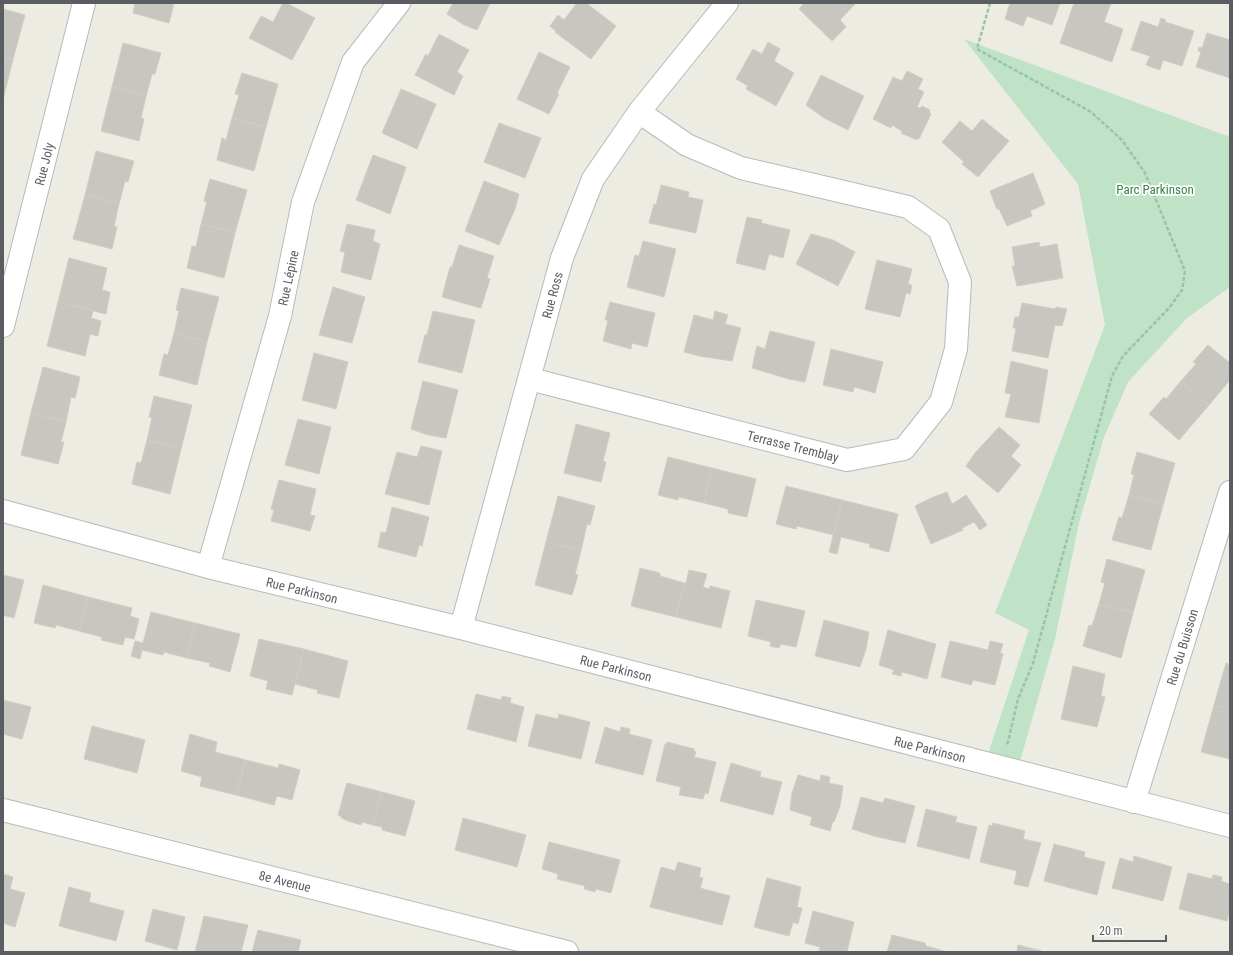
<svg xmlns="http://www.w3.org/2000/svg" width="1233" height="955" viewBox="0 0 1233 955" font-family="'Roboto Condensed',sans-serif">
	<rect width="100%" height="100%" fill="#ecece2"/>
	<!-- green -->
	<path fill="#c0e2c6" d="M964,39L1230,137V287L1187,318L1128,382L1104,437L1079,523L1055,639L1017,772L985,763L1029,630L995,613L1105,325L1078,184Z"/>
	<!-- building -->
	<g fill="#c8c6c0" stroke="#d0cec1">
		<path d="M135,3H174L169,23L133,13Z"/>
		<path d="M283,3H286L315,18L292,60L249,38L261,16L273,22Z"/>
		<path d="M453,3H490L477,30L464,25L447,14Z"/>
		<path d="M577,3H586L616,26L591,59L555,32L556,31L550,26L558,15L564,20Z"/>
		<path d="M804,3H856L840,20L846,27L832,41L799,9Z"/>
		<path d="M1010,3H1060L1052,25L1027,16L1023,26L1005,19Z"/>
		<path d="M1074,3H1111L1104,22L1123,29L1112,62L1060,43Z"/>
		<path d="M3,9L25,15L13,59L3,57Z"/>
		<path d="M1161,18L1166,20L1165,22L1194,31L1182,66L1163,60L1160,70L1146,65L1150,56L1131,50L1141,21L1158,27Z"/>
		<path d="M1207,33L1230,40V78L1196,67L1201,52L1198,51L1199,47L1202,48Z"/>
		<path d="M439,34L469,50L457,72L463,76L454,95L415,75L426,54L428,56Z"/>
		<path d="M768,42L780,49L774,61L794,73L776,106L746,89L748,86L736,79L753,49L762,54Z"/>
		<path d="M123,43L161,53L155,74H152L146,96L112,87Z"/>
		<path d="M539,52L570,67L557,93L559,94L549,114L517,99Z"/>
		<path d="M3,57L13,59L3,100Z"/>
		<path d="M907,71L923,79L918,89L924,92L917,107L920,108L922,106L930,110L929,112L931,114L919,139L917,138V140L901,133L902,131L892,125L891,128L873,119L893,77L902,81Z"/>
		<path d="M242,73L278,84L266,127L232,118L239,95L235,94Z"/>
		<path d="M821,75L864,96L848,130L824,118L806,105Z"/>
		<path d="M112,87L146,96L141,118L144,119L139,141L101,131Z"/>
		<path d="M401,89L436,104L417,149L382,133Z"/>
		<path d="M232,118L266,127L254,171L217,160L222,138L226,140Z"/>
		<path d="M982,119L1009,141L978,177L962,164L964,162L942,142L960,121L972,131Z"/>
		<path d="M499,123L541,138L525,178L484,162Z"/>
		<path d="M96,151L134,161L128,182L125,181L119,204L85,195Z"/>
		<path d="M373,155L406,167L390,214L356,200Z"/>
		<path d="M1033,173L1045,204L1030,211L1032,216L1007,226L999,209H997L996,207L990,191Z"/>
		<path d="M210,179L247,190L235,233L201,224L207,202L204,201Z"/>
		<path d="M484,181L519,194L515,209L499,245L465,231Z"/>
		<path d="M661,185L689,192L688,197L703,200L696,233L649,223L654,204L656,205Z"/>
		<path d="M85,195L119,204L114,226L117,227L112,249L73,239Z"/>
		<path d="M747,217L762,220L761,223L790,230L783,258L769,254L765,270L736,263Z"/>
		<path d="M201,224L235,233L224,278L187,268L192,246L196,247Z"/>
		<path d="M347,224L375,230L373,241L380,244L371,280L341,272L345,252L340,251Z"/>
		<path d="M811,234L833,240L855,252L838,286L796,264Z"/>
		<path d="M643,241L676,249L664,297L627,287L635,255L639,256Z"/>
		<path d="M1039,242L1040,247L1057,244L1063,278L1017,286L1012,266H1015L1012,247Z"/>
		<path d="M459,245L494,256L487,278L490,279L481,308L442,297L450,267H452Z"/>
		<path d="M69,258L107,268L102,290L110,292L106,314L58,302Z"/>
		<path d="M877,260L912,269L908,284L912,285L910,294L906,293L900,317L865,309Z"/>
		<path d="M333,287L365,297L352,343L319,335Z"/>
		<path d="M181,288L219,297L207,342L174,333L179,311L176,310Z"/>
		<path d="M58,302L93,311L91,318L101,321L98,336L90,334L85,356L47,346Z"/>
		<path d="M610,302L655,313L647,347L632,343L631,349L603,341L608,320H605Z"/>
		<path d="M1022,303L1055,309L1056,307L1067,309L1062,326L1055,325L1048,358L1012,351L1016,328H1013L1015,317H1019Z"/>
		<path d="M433,311L475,320L462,373L418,362L425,335H427Z"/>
		<path d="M715,311L728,315L725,324L741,328L732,361L699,356L684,352L694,315L713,320Z"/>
		<path d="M770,331L815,342L805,382L789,379L752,368L757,346L765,349Z"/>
		<path d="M174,333L207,342L197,385L159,375L164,354L168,355Z"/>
		<path d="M1208,345L1230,363V380L1209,405L1181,381L1196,364L1193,362Z"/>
		<path d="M831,349L883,362L875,393L854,387L853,392L823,385Z"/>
		<path d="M314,353L348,362L336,409L302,400Z"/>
		<path d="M1011,361L1048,370L1039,423L1005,417L1011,394L1005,393Z"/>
		<path d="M43,367L80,377L75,398L71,397L66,422L31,413Z"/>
		<path d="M423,381L458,390L446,438L428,435L411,429Z"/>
		<path d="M1181,381L1209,405L1179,440L1149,414L1164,397L1166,399Z"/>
		<path d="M154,396L192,405L181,449L147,440L152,418L149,417Z"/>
		<path d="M31,413L66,422L61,442H64L58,464L21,455Z"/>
		<path d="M298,419L331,427L319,474L285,465Z"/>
		<path d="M576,424L610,433L603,461L606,462L601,482L564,473Z"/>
		<path d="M999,427L1020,445L1011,456L1021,465L998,493L966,466L975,453Z"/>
		<path d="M147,440L181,449L170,494L132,484L137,462L141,463Z"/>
		<path d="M421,446L442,451L429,505L385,494L397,452L417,457Z"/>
		<path d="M1137,452L1175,463L1163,505L1129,495L1134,475L1131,474Z"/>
		<path d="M668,457L712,468L704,503L679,497L678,500L658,495Z"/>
		<path d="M712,468L756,479L747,517L728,513V509L704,503Z"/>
		<path d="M279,480L316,489L310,515L315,516L310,531L271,521L274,510L271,509Z"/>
		<path d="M786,486L842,500L834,535L797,526L796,529L776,524Z"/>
		<path d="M947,492L952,504L966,495L987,525L980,530L974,522L962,528L963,530L931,544L915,506L931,498Z"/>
		<path d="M1129,495L1163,505L1151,550L1112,540L1119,517L1122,518Z"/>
		<path d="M558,496L595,506L590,525L587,524L581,551L546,542Z"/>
		<path d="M842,500L898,514L889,552L869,547L870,544L841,537L837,554L829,552Z"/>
		<path d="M392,507L429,517L422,546L419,545L416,557L378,547L381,532L386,533Z"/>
		<path d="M546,542L581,551L575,574L578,575L572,595L535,585Z"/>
		<path d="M1107,559L1145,570L1133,613L1099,604L1105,583L1101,582Z"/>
		<path d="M640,568L660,573V576L684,583L676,617L631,606Z"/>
		<path d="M689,570L707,574L703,587L709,589L710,586L730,591L721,628L676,617L684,583H686Z"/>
		<path d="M3,575L24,580L14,618L3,615Z"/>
		<path d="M43,585L88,597L79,631L56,625L55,628L34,623Z"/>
		<path d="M88,597L132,608L130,616L139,619L134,639L125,637L123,645L101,640L102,637L79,631Z"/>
		<path d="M756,600L805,611L796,647L781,644L779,648L770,646L771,642L748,636Z"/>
		<path d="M1099,604L1133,613L1121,658L1083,646L1089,625L1092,626Z"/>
		<path d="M151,612L195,623L187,658L164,652L163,655L142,650L140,659L131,656L135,641L143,643Z"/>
		<path d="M824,620L869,632L866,649L860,667L815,656Z"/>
		<path d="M195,623L240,634L230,672L209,666L210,663L187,658Z"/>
		<path d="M888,630L936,644L927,679L902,672L901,676L892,674L894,670L879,665Z"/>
		<path d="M259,639L304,649L292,695L266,689L268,681L250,676Z"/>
		<path d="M950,641L988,650L990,641L1003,644L1000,653L1003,654L995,685L973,680L971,685L941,677Z"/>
		<path d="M304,649L348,661L339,698L317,693L318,690L295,684Z"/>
		<path d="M1226,663L1230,665V710L1214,705Z"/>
		<path d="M1073,666L1105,674L1101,696L1105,697L1097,727L1061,719Z"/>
		<path d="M476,694L501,700L502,696L511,698L510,703L524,707L516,742L467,729Z"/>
		<path d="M3,700L31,707L22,739L3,734Z"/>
		<path d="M1214,705L1230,710V759L1201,752Z"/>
		<path d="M536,714L558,719L559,714L590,722L581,759L528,746Z"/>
		<path d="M92,726L145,740L137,773L84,759Z"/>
		<path d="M605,727L620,732L621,727L630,729L629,734L652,740L643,775L595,763Z"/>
		<path d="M190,734L217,742L215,752L246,760L236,795L200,786L202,777L181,771Z"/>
		<path d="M667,742L694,749V751L696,752L694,757L716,762L708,794L705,793L703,799L679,795L681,787L656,781L665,744H667Z"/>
		<path d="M246,760L278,768L279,764L300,770L292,800L277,796L274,805L236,795Z"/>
		<path d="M731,763L761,772L760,777L782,782L773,815L720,801Z"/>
		<path d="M798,775L820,781L821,775L830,777L829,783L843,786L840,806L834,822L833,821L830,831L810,825L812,817L790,810L792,793Z"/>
		<path d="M347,783L382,792L373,825L362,822L361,825L348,821L341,818V816L338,815Z"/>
		<path d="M382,792L415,801L405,836L382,830V827L373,825Z"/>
		<path d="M861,797L883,803L885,798L915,806L905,843L874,836L852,829Z"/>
		<path d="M926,809L957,817L955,822L977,827L969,859L917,846Z"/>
		<path d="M463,818L526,835L517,867L455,850Z"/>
		<path d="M993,823L1025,831L1023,839L1041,843L1028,887L1014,884L1017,871L980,862L989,825L992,826Z"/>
		<path d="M549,842L620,860L611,893L596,889L595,892L584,889L585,886L557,879L558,874L542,869Z"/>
		<path d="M1054,844L1085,852L1084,857L1105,862L1097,895L1044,881Z"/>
		<path d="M1134,856L1172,867L1163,901L1112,888L1120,858L1133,862Z"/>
		<path d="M678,862L701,868L699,877L703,878L700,888L730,896L722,925L650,907L661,867L675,871Z"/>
		<path d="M1188,873L1212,879L1213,875L1222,877L1221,881L1230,884V911L1227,921L1179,909Z"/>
		<path d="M3,874L13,877L10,889L25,893L15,927L3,923Z"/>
		<path d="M767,878L801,887L797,907L802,908L798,924L793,922L789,936L754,927Z"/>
		<path d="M69,887L91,893L89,902L124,911L116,941L59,926Z"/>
		<path d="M153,909L185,917L177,950L145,941Z"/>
		<path d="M813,911L854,922L847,952H821L819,951L820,947L805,943Z"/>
		<path d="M204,916L248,925L241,952H195Z"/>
		<path d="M258,930L301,940L298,952H252Z"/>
		<path d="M892,935L925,943L926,946L948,952H887Z"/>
		<path d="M1018,945L1042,951V952H1017Z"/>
	</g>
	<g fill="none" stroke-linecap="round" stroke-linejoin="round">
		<!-- street casing -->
		<g stroke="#b7b9be" stroke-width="24">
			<g id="street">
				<path d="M3,326L84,3"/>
				<path d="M530,379L847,460L904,449L941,402L956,349L960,282L939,229L908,207L741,168L687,145L639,112"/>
				<path d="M3,511L208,567L461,628L1230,826"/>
				<path d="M208,567L280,316L303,202L353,62L399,3"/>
				<path d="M461,628L562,258L593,179L639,112L727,3"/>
				<path d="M1134,802L1230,492"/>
				<path d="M3,810L567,952"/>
			</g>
		</g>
		<!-- path -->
		<path stroke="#9ac2ac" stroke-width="2.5" stroke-dasharray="4 2" stroke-linecap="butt" d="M990,3L977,49L1091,112L1122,140L1145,173L1185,271L1182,290L1169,308L1123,356L1112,376L1033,663L1018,699L1007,746"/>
		<!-- street -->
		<use href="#street" stroke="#fff" stroke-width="22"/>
	</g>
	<g text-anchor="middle" stroke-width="3.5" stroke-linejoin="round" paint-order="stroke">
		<!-- street labels -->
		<g font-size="13" fill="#5a5d62" stroke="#fff">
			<text transform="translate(44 164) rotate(-76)" y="5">Rue Joly</text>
			<text transform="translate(288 278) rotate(-78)" y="5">Rue Lépine</text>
			<text transform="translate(552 295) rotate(-75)" y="5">Rue Ross</text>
			<text transform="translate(793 446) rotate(14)" y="5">Terrasse Tremblay</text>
			<text transform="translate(302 590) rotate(14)" y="5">Rue Parkinson</text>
			<text transform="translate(1182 647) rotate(-73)" y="5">Rue du Buisson</text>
			<text transform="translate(616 668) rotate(14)" y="5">Rue Parkinson</text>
			<text transform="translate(930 749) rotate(14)" y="5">Rue Parkinson</text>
			<text transform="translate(285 881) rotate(14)" y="5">8e Avenue</text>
		</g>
		<!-- park labels -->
		<g font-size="13" fill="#3a8149" stroke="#fff">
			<text x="1155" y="194">Parc Parkinson</text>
		</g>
	</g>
	<!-- border -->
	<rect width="1233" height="955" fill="none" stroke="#5a5d62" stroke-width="8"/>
	<!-- scale -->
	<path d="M1093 935v6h73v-6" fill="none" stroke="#5a5d62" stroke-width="2"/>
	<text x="1099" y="935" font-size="12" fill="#5a5d62" stroke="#ffffff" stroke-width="3" paint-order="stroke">20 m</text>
</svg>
